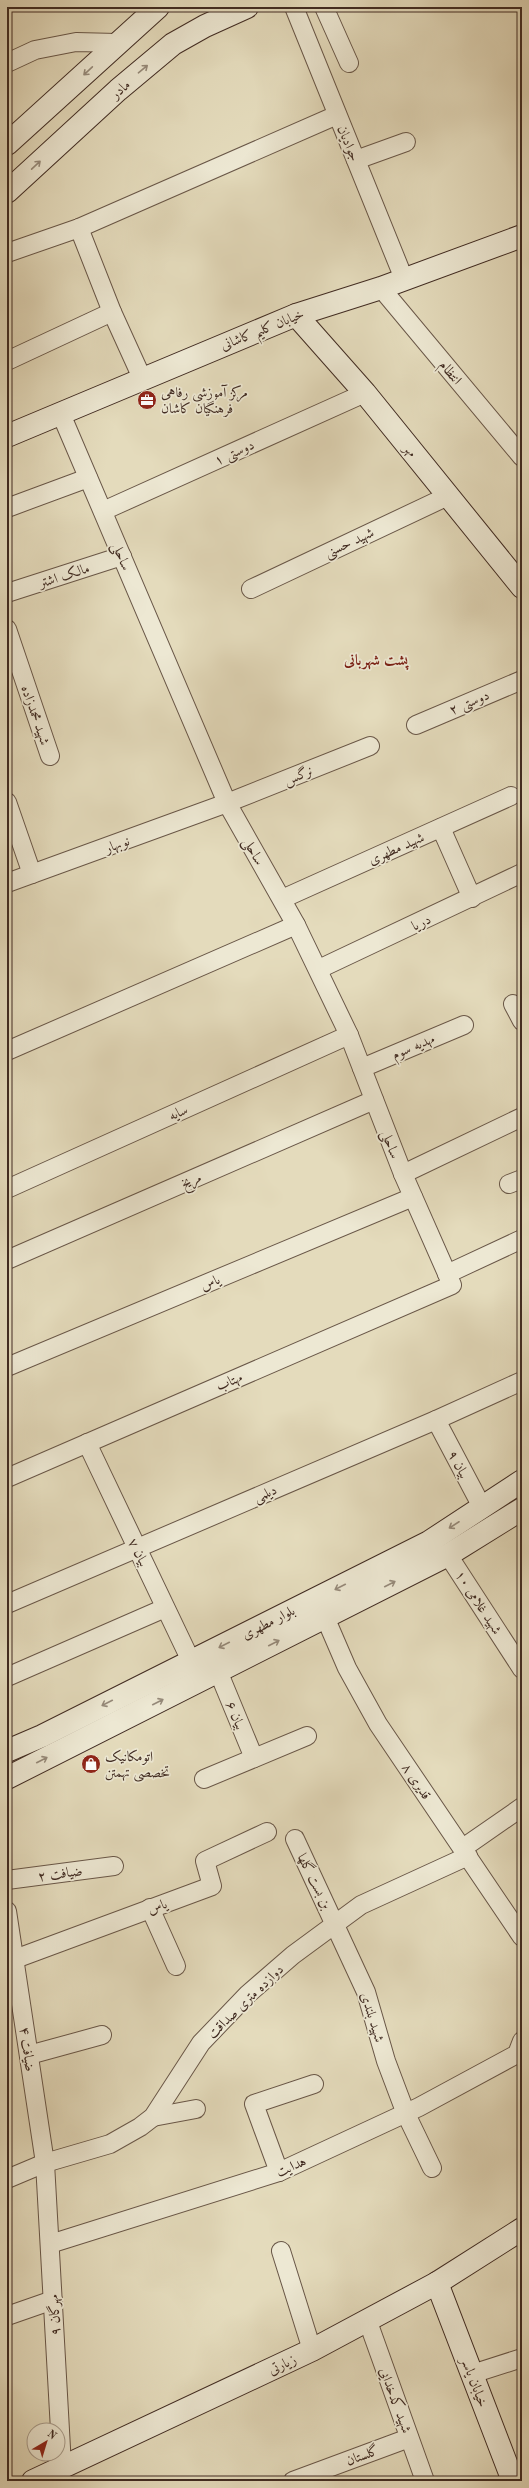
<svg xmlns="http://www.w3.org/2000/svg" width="529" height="2488" viewBox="0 0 529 2488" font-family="'Old Standard TT',Amiri,serif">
	<rect width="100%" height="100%" fill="#e4dbbc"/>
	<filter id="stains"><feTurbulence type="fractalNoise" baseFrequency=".005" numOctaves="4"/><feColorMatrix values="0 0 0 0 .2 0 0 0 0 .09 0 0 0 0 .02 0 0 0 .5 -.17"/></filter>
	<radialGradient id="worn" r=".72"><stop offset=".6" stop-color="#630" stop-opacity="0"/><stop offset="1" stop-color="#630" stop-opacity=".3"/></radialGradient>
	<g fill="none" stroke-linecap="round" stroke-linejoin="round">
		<!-- street casing -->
		<g stroke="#695748" stroke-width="20">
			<g id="street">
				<path d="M294,7L404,279"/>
				<path d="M324,7L349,63"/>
				<path d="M7,63L35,50L76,42L117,43"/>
				<path d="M356,160L406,142"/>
				<path d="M79,228L112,312L142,378"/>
				<path d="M7,253L79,228L337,115"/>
				<path d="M381,288L522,457"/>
				<path d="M7,361L112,312"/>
				<path d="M7,508L88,478"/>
				<path d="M103,511L365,393"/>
				<path d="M251,589L448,496"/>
				<path d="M7,593L122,556"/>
				<path d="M7,629L50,756"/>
				<path d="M416,725L522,680"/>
				<path d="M7,802L32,874"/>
				<path d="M441,828L472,898"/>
				<path d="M7,883L227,803L370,746"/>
				<path d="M282,899L511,796"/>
				<path d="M319,969L522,873"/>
				<path d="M513,1004L522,1021"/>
				<path d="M7,1051L296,925"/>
				<path d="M362,1068L464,1025"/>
				<path d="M403,1174L522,1117"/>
				<path d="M509,1184L522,1179"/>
				<path d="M7,1189L349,1035"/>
				<path d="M7,1260L374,1100"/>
				<path d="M447,1274L522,1239"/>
				<path d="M7,1367L413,1197"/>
				<path d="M436,1420L482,1507"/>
				<path d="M87,1443L191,1661"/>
				<path d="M7,1478L452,1285L403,1174L349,1035L296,925L227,803L61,414"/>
				<path d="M448,1555L522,1669"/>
				<path d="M7,1604L436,1420L522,1381"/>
				<path d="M325,1617L347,1668L378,1724L522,1937"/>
				<path d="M218,1671L254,1758"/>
				<path d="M7,1677L165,1608"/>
				<path d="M204,1779L307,1736"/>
				<path d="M295,1839L366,1992L386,2061L406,2114L432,2168"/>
				<path d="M463,1848L522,1807"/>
				<path d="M7,1880L114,1866"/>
				<path d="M150,1908L176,1966"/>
				<path d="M7,1911L45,2163L62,2466"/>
				<path d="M15,1959L212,1886L205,1861L267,1832"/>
				<path d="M29,2055L102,2035"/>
				<path d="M153,2117L196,2109"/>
				<path d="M279,2172L254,2104L314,2084"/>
				<path d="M7,2179L45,2163L110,2144L140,2127L153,2117L201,2043L248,1994L293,1955L361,1905L468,1856"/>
				<path d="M50,2244L279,2172L419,2107L517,2054L522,2041"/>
				<path d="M281,2251L312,2350"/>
				<path d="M7,2316L53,2300"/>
				<path d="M367,2319L425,2481"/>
				<path d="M472,2374L522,2358"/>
				<path d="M293,2481L409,2438"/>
			</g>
		</g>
		<!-- secondary casing -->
		<g stroke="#402b22" stroke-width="24">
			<g id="secondary">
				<path d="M7,144L158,7"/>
				<path d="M7,192L118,90L173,44L205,26L247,7"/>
				<path d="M296,315L365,393L522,587"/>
				<path d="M7,436L296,315L381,288L522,236"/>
				<path d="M7,1751L42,1736L429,1542L522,1481"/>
				<path d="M7,1778L448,1555L522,1509"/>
				<path d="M437,2283L513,2481"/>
				<path d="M33,2481L312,2350L437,2283L522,2229"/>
			</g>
		</g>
		<!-- street -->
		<use href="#street" stroke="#ede8d3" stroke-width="18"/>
		<!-- secondary -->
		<use href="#secondary" stroke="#ede8d3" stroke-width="22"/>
	</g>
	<!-- one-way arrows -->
	<defs><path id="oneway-shaft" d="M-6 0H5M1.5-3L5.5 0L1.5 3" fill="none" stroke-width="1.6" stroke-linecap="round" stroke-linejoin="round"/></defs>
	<g stroke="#968a7a">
		<use href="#oneway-shaft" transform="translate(143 69) rotate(-40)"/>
		<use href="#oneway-shaft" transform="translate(88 71) rotate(137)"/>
		<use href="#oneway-shaft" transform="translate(36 165) rotate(-43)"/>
		<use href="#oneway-shaft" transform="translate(454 1525) rotate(147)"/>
		<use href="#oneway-shaft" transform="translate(390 1584) rotate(-27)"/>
		<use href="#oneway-shaft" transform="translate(340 1587) rotate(153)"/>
		<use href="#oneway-shaft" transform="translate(274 1643) rotate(-27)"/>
		<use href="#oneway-shaft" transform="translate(224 1645) rotate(153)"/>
		<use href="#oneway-shaft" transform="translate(158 1702) rotate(-27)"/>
		<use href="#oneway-shaft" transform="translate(107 1703) rotate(153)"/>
		<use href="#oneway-shaft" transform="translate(42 1760) rotate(-27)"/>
	</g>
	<!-- icons -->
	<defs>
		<g id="office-disc" transform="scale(1)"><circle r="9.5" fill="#8f2418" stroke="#ede8d3"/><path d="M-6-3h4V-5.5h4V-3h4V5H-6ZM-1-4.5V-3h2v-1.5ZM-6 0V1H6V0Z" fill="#fff"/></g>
		<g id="shop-disc" transform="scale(1)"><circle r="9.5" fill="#8f2418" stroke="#ede8d3"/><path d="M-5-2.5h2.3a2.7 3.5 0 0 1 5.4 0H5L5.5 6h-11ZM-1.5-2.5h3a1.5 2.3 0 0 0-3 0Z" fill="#fff"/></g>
	</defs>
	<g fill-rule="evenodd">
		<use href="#office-disc" x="147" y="400"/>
		<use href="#shop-disc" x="91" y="1764"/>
	</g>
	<g text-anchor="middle" stroke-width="3.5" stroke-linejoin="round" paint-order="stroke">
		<!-- street labels -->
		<g font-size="14" fill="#402b22" stroke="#ede8d3">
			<text transform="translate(120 89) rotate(-41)" y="5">مادر</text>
			<text transform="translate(349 143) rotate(67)" y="5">جوادیان</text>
			<text transform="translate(262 329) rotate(-22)" y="5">خیابان کلیم کاشانی</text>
			<text transform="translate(451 372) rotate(50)" y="5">انتظام</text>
			<text transform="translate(411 450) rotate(51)" y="5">مهر</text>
			<text transform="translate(234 452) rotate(-24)" y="5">دوستی ۱</text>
			<text transform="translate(349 542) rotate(-25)" y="5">شهید حسنی</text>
			<text transform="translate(122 556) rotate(67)" y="5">ساحلی</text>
			<text transform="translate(64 575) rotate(-18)" y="5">مالک اشتر</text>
			<text transform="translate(469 702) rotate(-23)" y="5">دوستی ۲</text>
			<text transform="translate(36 715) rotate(71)" y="5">شهید محمدزاده</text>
			<text transform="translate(298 775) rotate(-22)" y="5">نرگس</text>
			<text transform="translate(117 844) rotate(-20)" y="5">نوبهار</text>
			<text transform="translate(396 848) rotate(-24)" y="5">شهید مطهری</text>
			<text transform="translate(254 851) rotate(60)" y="5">ساحلی</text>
			<text transform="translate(421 922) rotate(-25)" y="5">دریا</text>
			<text transform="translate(413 1046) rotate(-23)" y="5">مهدیه سوم</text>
			<text transform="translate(178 1112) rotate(-24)" y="5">سایه</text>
			<text transform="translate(391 1144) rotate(69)" y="5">ساحلی</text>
			<text transform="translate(191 1180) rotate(-23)" y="5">مریخ</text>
			<text transform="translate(210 1282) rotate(-23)" y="5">یاس</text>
			<text transform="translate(229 1381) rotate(-23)" y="5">مهتاب</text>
			<text transform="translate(459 1464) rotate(62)" y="5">بیان ۹</text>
			<text transform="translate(265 1493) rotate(-23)" y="5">دیلمی</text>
			<text transform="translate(139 1552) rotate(64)" y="5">بیان ۷</text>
			<text transform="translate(479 1602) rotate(57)" y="5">شهید غلامی ۱۰</text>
			<text transform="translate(268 1622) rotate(-27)" y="5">بلوار مطهری</text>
			<text transform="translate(236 1715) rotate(67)" y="5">بیان ۶</text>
			<text transform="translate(417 1781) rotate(56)" y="5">قدیری ۸</text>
			<text transform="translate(60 1873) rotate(-8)" y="5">ضیافت ۲</text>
			<text transform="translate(315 1881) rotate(64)" y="5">بن بست گلها</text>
			<text transform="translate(157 1906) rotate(-20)" y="5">یاس</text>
			<text transform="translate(245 2001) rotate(-44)" y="5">دوازده متری صداقت</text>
			<text transform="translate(373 2017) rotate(73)" y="5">شهید بلندی</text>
			<text transform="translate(28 2049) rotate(82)" y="5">ضیافت ۴</text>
			<text transform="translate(291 2166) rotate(-23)" y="5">هدایت</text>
			<text transform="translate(54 2315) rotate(-93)" y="5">مهرگان ۹</text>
			<text transform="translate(282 2364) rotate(-25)" y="5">زیارتی</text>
			<text transform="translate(475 2382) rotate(69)" y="5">خیابان یاسر</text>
			<text transform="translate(396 2400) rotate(70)" y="5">شهید کدخدایی</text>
			<text transform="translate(362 2455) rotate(-20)" y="5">گلستان</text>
		</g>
		<!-- poi labels -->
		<g font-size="14" fill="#402b22" stroke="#ede8d3" text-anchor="start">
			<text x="161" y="397">مرکز آموزشی رفاهی<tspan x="161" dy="16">فرهنگیان کاشان</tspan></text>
			<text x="105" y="1761">اتومکانیک<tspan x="105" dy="16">تخصصی تهمتن</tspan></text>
		</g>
		<!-- neighbourhood labels -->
		<g font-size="15" font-weight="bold" fill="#7a1f14" stroke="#ede8d3">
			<text x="376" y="665">پشت شهربانی</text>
		</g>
	</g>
	<!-- margin -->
	<rect width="529" height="2488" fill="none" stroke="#e4dbbc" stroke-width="24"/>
	<rect x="8" y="8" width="513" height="2472" fill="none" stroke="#402b22" stroke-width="2"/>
	<rect x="12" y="12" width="505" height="2464" fill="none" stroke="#402b22"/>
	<!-- north arrow -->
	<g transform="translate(46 2442) rotate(38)"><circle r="19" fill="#ede8d3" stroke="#a89c8c"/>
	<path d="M0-3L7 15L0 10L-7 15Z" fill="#8f2418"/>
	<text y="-6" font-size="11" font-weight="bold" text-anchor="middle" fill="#402b22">N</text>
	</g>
	<rect width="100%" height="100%" filter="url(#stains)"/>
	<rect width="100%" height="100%" fill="url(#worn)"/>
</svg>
